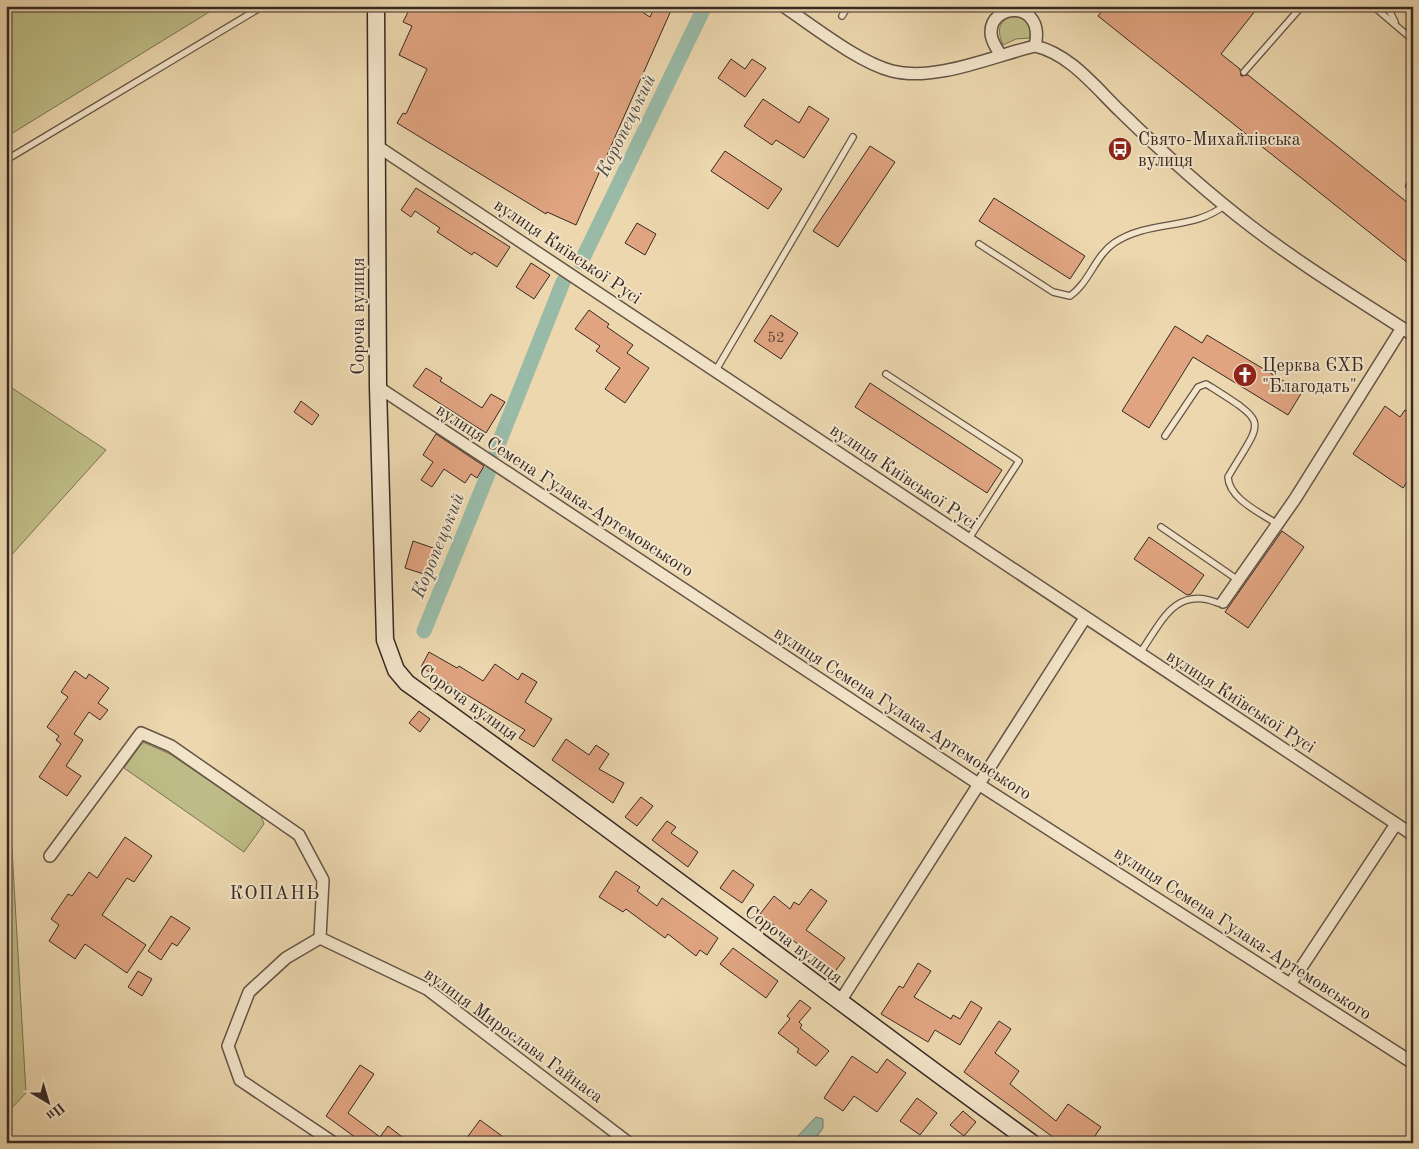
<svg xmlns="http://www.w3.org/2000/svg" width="1419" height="1149" viewBox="0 0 1419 1149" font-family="'Old Standard TT',serif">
	<rect width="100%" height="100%" fill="#ecd7ae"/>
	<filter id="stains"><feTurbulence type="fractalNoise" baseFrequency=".004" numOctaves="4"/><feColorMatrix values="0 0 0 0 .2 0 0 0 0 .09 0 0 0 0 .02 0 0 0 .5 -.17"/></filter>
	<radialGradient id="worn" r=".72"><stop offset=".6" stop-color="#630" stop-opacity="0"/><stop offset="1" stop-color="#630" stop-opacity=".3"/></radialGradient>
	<!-- green -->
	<g fill="#bebc86" stroke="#7a7255">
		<path d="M6,6H219L6,137Z"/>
		<path d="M1015,15C1028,19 1031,25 1030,38L1016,39L1003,45C996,29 999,20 1015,15Z"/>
		<path d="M6,384L106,450L6,561Z"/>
		<path d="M143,742L170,754L261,816L264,824L244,852L124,768Z"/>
		<path d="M6,744L26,1093L6,1114Z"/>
	</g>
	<!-- water -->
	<path fill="#99baa7" stroke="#728073" d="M816,1117L823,1119V1128L812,1143H797V1137Z"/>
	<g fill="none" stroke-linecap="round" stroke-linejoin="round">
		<!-- canal -->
		<g stroke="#99baa7" stroke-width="15">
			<path d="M581,262L705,6"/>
			<path d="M496,450L563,282"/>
			<path d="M424,631L488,474"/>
		</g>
	</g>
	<!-- building -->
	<g fill="#e0a481" stroke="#372924">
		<path d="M411,6H633L650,17L655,6H673L576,225L547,212L546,214L397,123L403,113L406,114L427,69L399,55L412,26L403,22Z"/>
		<path d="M1106,6H1259L1221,54L1240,69L1241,76L1248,75L1413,207V267L1098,16Z"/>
		<path d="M731,59L745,69L752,59L766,68L745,97L718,78Z"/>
		<path d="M763,99L799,123L809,106L829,119L804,158L776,140L772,145L744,126Z"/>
		<path d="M870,146L895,162L838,247L813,231Z"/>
		<path d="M725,151L782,189L768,209L711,171Z"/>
		<path d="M416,188L510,247L497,267L474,252L472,255L437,232L440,228L415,211L411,217L401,210Z"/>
		<path d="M994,198L1085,256L1070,279L979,221Z"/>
		<path d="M637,223L656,234L645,255L625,243Z"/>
		<path d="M531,263L550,275L534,299L516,287Z"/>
		<path d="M589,310L609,324L607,327L633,345L627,353L649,368L625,403L605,389L620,368L596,351L600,346L575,329Z"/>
		<path d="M771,315L798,333L781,359L754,341Z"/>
		<path d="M1175,326L1202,343L1207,335L1302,392L1288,415L1193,357L1149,428L1122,411Z"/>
		<path d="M426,368L442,378L440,381L482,408L491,394L505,402L486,433L413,386Z"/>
		<path d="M870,383L1002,470L987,493L855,407Z"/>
		<path d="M301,401L319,415L312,425L294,412Z"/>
		<path d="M1385,406L1400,417L1405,410L1413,415V473L1403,488L1353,454Z"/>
		<path d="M436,434L484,466L477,478L471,474L465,483L444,469L432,487L421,480L433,462L423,455Z"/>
		<path d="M1282,531L1304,547L1248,628L1225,612Z"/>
		<path d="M1149,537L1204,575L1191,594L1187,595L1134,559Z"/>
		<path d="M413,541L439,550L435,563L431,561L427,575L405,568Z"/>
		<path d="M429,652L457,668L459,666L483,681L495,664L518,680L522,673L537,682L525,702L552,719L534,747L519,738L525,730L421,667Z"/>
		<path d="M75,671L86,679L89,674L109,688L98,703L108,710L100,720L89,712L74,734L83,740L66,766L81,776L67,796L39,777L61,744L56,740L59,736L47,727L68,697L61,692Z"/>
		<path d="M419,711L430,719L420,732L409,723Z"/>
		<path d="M566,739L589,755L596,745L609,754L599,769L624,783L613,803L552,760Z"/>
		<path d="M641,797L653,806L637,826L625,817Z"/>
		<path d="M667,821L676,827L671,833L698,852L688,867L652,840Z"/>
		<path d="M125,837L152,856L134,882L127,878L102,915L146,945L127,973L85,944L75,959L49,941L59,925L51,919L68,894L72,896L89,872L97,878Z"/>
		<path d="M733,870L754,885L742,903L720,888Z"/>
		<path d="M616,871L640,887L637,891L657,906L662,898L718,938L707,955L700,950L696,956L668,934L665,938L626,909L623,912L599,897Z"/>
		<path d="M811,889L827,901L806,930L845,958L834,973L760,914L774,896L790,909L794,902L799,905Z"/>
		<path d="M171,916L190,928L177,946L172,943L161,960L148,951Z"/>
		<path d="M733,948L778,981L766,998L720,964Z"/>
		<path d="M918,963L931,971L914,997L951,1019L953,1015L960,1019L971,1001L982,1008L960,1045L935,1030L928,1042L881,1014L899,986L903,988Z"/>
		<path d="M138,971L152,979L142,996L128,987Z"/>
		<path d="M800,1000L811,1008L799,1022L802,1025L800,1028L829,1051L816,1066L797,1052L799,1049L778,1033L790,1019L787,1016Z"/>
		<path d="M999,1021L1011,1029L995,1053L1019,1071L1010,1084L1056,1121L1068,1104L1101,1127L1090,1143H1061L964,1072Z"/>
		<path d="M852,1056L877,1073L887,1059L906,1073L877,1112L854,1096L843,1111L824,1098Z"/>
		<path d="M360,1065L374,1074L348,1113L380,1137L388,1126L410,1143H363L326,1116Z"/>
		<path d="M917,1098L937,1113L920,1135L900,1121Z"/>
		<path d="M963,1111L976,1122L964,1136L950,1125Z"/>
		<path d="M480,1120L502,1136L497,1143H463Z"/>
	</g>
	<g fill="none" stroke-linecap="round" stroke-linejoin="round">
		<!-- service casing -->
		<g stroke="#645446" stroke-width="8">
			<g id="service">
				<path d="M1373,6L1413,40"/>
				<path d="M1387,6L1395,22"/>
				<path d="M842,16L848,6"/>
				<path d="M1244,72L1302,6"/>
				<path d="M6,160L263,6"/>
				<path d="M1409,186L1413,181"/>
				<path d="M979,244L1053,292L1070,296C1089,283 1095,256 1114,243C1150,219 1193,231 1225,205"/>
				<path d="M716,370L853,137"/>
				<path d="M886,374L1019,461L968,540"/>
				<path d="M1165,436L1198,387L1206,384L1211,387C1271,425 1262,419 1228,477C1229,499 1261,513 1277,524"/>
				<path d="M1161,527L1238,580"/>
				<path d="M1140,653C1161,623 1175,585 1218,603L1223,602"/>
			</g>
		</g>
		<!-- minor casing -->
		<g stroke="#645446" stroke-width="14">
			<g id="minor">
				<path d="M783,6C813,26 858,62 892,71C935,82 993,56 1035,46C1070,54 1095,87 1121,112C1162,152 1206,192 1252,227C1303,266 1359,300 1413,335"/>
				<path d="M1000,54C996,47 991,41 991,33C990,2 1046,0 1035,46"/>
				<path d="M377,146L1413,835"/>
				<path d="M378,387L986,789L1413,1063"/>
				<path d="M1223,602L1295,499L1402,328"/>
				<path d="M50,856L141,733L171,746L299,835L323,880L320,938L427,989L629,1143"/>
				<path d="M320,938L286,958L249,992L228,1046L240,1080L334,1143"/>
				<path d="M1291,983L1396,824"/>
				<path d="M839,1003L1085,618"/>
			</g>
		</g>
		<!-- secondary casing -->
		<g stroke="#372924" stroke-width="19">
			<path id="secondary" d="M376,6L378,387L385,640L396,670L407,683C618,833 823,991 1032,1143"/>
		</g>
		<!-- service -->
		<use href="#service" stroke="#f3e5ca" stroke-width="5.5"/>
		<!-- minor -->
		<use href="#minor" stroke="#f3e5ca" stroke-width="11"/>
		<!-- secondary -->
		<use href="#secondary" stroke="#f3e5ca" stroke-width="16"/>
	</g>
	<!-- icons -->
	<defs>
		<g id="bus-disc" transform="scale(1.25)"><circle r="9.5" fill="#8f2418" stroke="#f3e5ca"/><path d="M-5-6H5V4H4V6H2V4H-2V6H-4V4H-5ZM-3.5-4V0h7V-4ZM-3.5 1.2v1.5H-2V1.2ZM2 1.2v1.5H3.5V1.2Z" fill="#fff"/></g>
		<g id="church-disc" transform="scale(1.25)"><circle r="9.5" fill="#8f2418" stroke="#f3e5ca"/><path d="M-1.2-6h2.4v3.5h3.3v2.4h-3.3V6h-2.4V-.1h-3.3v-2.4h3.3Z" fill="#fff"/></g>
	</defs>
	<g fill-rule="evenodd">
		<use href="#bus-disc" x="1120" y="149"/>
		<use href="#church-disc" x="1245" y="375"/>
	</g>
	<g text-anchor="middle" stroke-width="4" stroke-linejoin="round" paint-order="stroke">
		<!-- number labels -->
		<g font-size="15" fill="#61483b">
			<text x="776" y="342">52</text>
		</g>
		<!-- poi labels -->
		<g font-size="18" fill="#372924" stroke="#f3e5ca" text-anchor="start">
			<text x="1138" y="145">Свято-Михайлівська<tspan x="1138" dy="21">вулиця</tspan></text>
			<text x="1262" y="371">Церква ЄХБ<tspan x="1262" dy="21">"Благодать"</tspan></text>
		</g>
		<!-- street labels -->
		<g font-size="18" fill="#372924" stroke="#f3e5ca">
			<text transform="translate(568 251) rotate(34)" y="6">вулиця Київської Русі</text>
			<text transform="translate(358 316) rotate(-90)" y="6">Сороча вулиця</text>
			<text transform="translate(904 476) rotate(34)" y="6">вулиця Київської Русі</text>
			<text transform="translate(565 490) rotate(33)" y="6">вулиця Семена Гулака-Артемовського</text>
			<text transform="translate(1241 701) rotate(33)" y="6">вулиця Київської Русі</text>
			<text transform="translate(469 702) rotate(36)" y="6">Сороча вулиця</text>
			<text transform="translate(903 713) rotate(33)" y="6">вулиця Семена Гулака-Артемовського</text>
			<text transform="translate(1243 933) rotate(33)" y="6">вулиця Семена Гулака-Артемовського</text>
			<text transform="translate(794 944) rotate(37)" y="6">Сороча вулиця</text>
			<text transform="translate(514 1035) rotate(36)" y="6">вулиця Мирослава Гайнаса</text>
		</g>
		<!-- water labels -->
		<g font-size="19" font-style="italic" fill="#504d45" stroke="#f3e5ca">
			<text transform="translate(625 125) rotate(-64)" y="7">Коропецький</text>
			<text transform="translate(437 545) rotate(-68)" y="7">Коропецький</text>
		</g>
		<!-- neighbourhood labels -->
		<g font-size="19" letter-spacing="1" fill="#372924" stroke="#f3e5ca">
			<text x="275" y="899">КОПАНЬ</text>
		</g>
	</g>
	<!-- margin -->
	<rect width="1419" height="1149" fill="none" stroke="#ecd7ae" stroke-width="25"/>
	<rect x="8" y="8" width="1404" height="1134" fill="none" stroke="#372924" stroke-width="2.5"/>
	<rect x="12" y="12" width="1394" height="1124" fill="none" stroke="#372924"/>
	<!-- north arrow -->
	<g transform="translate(48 1102) rotate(142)" stroke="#f3e5ca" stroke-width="4" paint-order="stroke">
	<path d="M0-4L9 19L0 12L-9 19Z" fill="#372924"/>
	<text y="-8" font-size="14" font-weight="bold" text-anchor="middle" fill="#372924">Пн</text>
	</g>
	<rect width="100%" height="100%" filter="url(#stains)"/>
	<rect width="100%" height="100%" fill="url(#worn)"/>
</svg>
